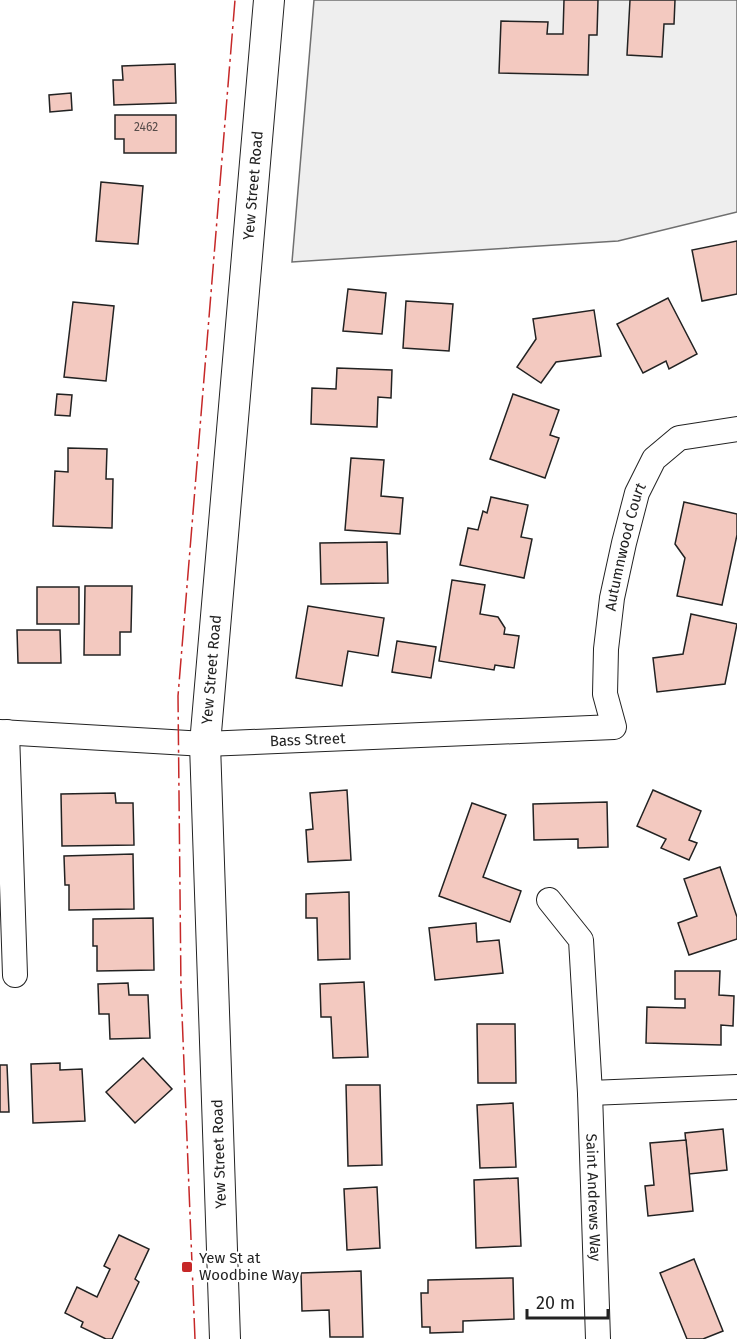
<svg xmlns="http://www.w3.org/2000/svg" width="737" height="1339" viewBox="0 0 737 1339" font-family="'Fira Sans',sans-serif">
	<rect width="100%" height="100%" fill="#fff"/>
	<!-- green -->
	<path fill="#eee" stroke="#6f6f6f" stroke-width="1.5" d="M314,0H737V212L618,241L292,262Z"/>
	<!-- building -->
	<g fill="#f3c9c0" stroke="#222" stroke-width="1.5">
		<path d="M564,0H598L597,35H589L588,75L499,73L501,21L548,22L547,34H563Z"/>
		<path d="M630,0H675L674,24H664L662,57L627,55Z"/>
		<path d="M175,64L176,103L114,105L113,80H123L122,66Z"/>
		<path d="M71,93L72,110L50,112L49,95Z"/>
		<path d="M115,115H176V153H124V139H115Z"/>
		<path d="M101,182L143,186L138,244L96,241Z"/>
		<path d="M737,241V294L702,301L692,250Z"/>
		<path d="M348,289L386,293L382,334L343,331Z"/>
		<path d="M668,298L697,354L669,369L666,361L643,373L617,324Z"/>
		<path d="M406,301L453,304L449,351L403,348Z"/>
		<path d="M73,302L114,306L106,381L64,377Z"/>
		<path d="M594,310L601,356L556,362L541,383L517,367L536,339L533,319Z"/>
		<path d="M337,368L392,370L391,398L378,397L377,427L311,424L312,388L336,389Z"/>
		<path d="M57,394L72,395L70,416L55,415Z"/>
		<path d="M513,394L559,410L550,435L559,438L545,478L490,459Z"/>
		<path d="M68,448L107,449L106,479H113L112,528L53,526L55,471L68,472Z"/>
		<path d="M351,458L384,460L381,496L403,498L400,534L345,530Z"/>
		<path d="M491,497L528,505L521,537L532,539L524,578L460,565L468,528L478,530L483,511L487,513Z"/>
		<path d="M684,502L737,514V535L722,605L677,596L685,558L675,544Z"/>
		<path d="M387,542L388,583L321,584L320,543Z"/>
		<path d="M452,580L485,585L480,614L498,617L505,628L504,634L519,636L514,668L495,665L494,670L439,661Z"/>
		<path d="M85,586H132L131,632H120V655H84Z"/>
		<rect x="37" y="587" width="42" height="37"/>
		<path d="M308,606L384,618L378,656L348,651L342,686L296,678Z"/>
		<path d="M691,614L737,624L725,684L657,692L653,658L683,654Z"/>
		<path d="M17,630H60L61,663H18Z"/>
		<path d="M397,641L436,647L431,678L392,672Z"/>
		<path d="M347,790L351,860L308,862L306,830L313,829L310,793Z"/>
		<path d="M653,790L701,811L689,840L697,843L689,860L661,848L666,839L637,826Z"/>
		<path d="M115,793L116,803H133L134,845L62,846L61,794Z"/>
		<path d="M607,802L608,847L578,848V839L534,840L533,804Z"/>
		<path d="M472,803L506,815L483,877L521,891L510,922L439,896Z"/>
		<path d="M133,854L134,909L69,910V885H65L64,856Z"/>
		<path d="M720,867L737,917V939L689,955L678,923L697,916L684,879Z"/>
		<path d="M349,892L350,959L318,960L317,918H306V894Z"/>
		<path d="M153,918L154,970L97,971V946H93V919Z"/>
		<path d="M476,923L477,942L499,940L503,973L435,980L429,928Z"/>
		<path d="M675,971H720L719,995L734,996L733,1026L721,1025V1045L646,1043L647,1007L685,1008V999H675Z"/>
		<path d="M364,982L368,1057L333,1058L331,1017H321L320,984Z"/>
		<path d="M128,983L129,995H148L150,1038L110,1039L109,1014H99L98,984Z"/>
		<path d="M477,1024H515L516,1083H478Z"/>
		<path d="M143,1058L172,1089L135,1123L106,1092Z"/>
		<path d="M60,1063V1070L82,1069L85,1121L33,1123L31,1064Z"/>
		<path d="M0,1065H7L9,1112H0Z"/>
		<path d="M346,1085H380L382,1165L348,1166Z"/>
		<path d="M513,1103L516,1167L480,1168L477,1105Z"/>
		<path d="M723,1129L727,1170L689,1174L685,1133Z"/>
		<path d="M686,1140L693,1211L648,1216L645,1186L654,1185L650,1143Z"/>
		<path d="M518,1178L521,1246L476,1248L474,1180Z"/>
		<path d="M377,1187L380,1248L347,1250L344,1189Z"/>
		<path d="M119,1235L149,1249L135,1279L139,1282L112,1339H106L81,1327L83,1322L65,1313L77,1287L97,1297L110,1269L104,1266Z"/>
		<path d="M694,1259L723,1331L703,1339H687L660,1273Z"/>
		<path d="M361,1271L363,1337H330L329,1310L302,1311L301,1273Z"/>
		<path d="M513,1278L514,1319L463,1321V1332L430,1333V1327H422L421,1293H428V1280Z"/>
	</g>
	<g fill="none" stroke-linecap="round" stroke-linejoin="round">
		<!-- minor casing -->
		<g stroke="#222" stroke-width="26">
			<g id="minor">
				<path id="s1" d="M0,732L205,744L614,727L605,694L606,649L612,598L624,543L637,493L654,459L679,438L737,429"/>
				<path d="M7,732L15,975"/>
				<path id="s2" d="M549,900L581,940L590,1093L598,1339"/>
				<path d="M590,1093L737,1087"/>
			</g>
		</g>
		<!-- tertiary casing -->
		<g stroke="#222" stroke-width="32">
			<g id="tertiary">
				<path id="s3" d="M225,1339L205,744L269,0"/>
			</g>
		</g>
		<!-- minor -->
		<use href="#minor" stroke="#fff" stroke-width="24"/>
		<!-- tertiary -->
		<use href="#tertiary" stroke="#fff" stroke-width="30"/>
		<!-- power -->
		<path stroke="#c62828" stroke-width="1.5" stroke-dasharray="21 4.5 3 4.5" stroke-linecap="butt" d="M195,1339L181,989L178,696L235,0"/>
	</g>
	<!-- markers -->
	<rect fill="#c62828" stroke="#fff" stroke-width="2" x="181" y="1261" width="12" height="12" rx="3"/>
	<g text-anchor="middle" stroke-width="4.5" stroke-linejoin="round" paint-order="stroke">
		<!-- number labels -->
		<g font-size="12" fill="#564c4a">
			<text x="146" y="131">2462</text>
		</g>
		<!-- street labels -->
		<g font-size="15" fill="#222" stroke="#fff">
			<text dy="5" stroke="none"><textPath href="#s3" startOffset="1156">Yew Street Road</textPath></text>
			<text dy="5" stroke="none"><textPath href="#s1" startOffset="798">Autumnwood Court</textPath></text>
			<text dy="5" stroke="none"><textPath href="#s3" startOffset="670">Yew Street Road</textPath></text>
			<text dy="5" stroke="none"><textPath href="#s1" startOffset="308">Bass Street</textPath></text>
			<text transform="translate(219 1154) rotate(-92)" y="5">Yew Street Road</text>
			<text dy="5" stroke="none"><textPath href="#s2" startOffset="309">Saint Andrews Way</textPath></text>
		</g>
		<!-- poi labels -->
		<g font-size="15" fill="#222" stroke="#fff" text-anchor="start">
			<text x="199" y="1263">Yew St at<tspan x="199" dy="17">Woodbine Way</tspan></text>
		</g>
	</g>
	<!-- scale -->
	<path d="M527 1309v9h81v-9" fill="none" stroke="#222222" stroke-width="3"/>
	<text x="536" y="1309" font-size="18" fill="#222222" stroke="#ffffff" stroke-width="4.5" paint-order="stroke">20 m</text>
</svg>
